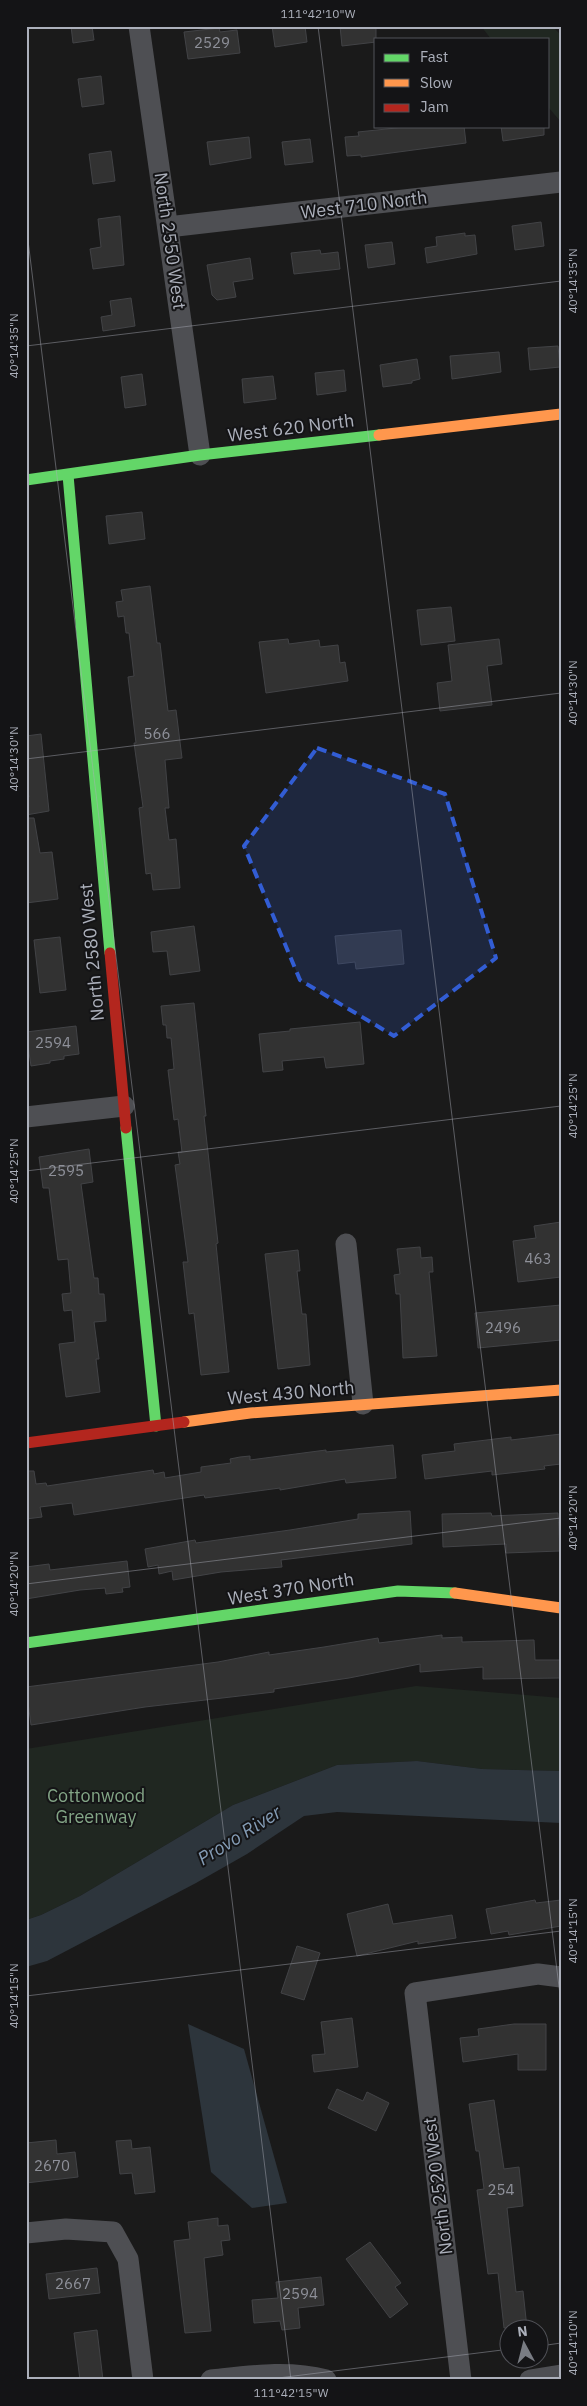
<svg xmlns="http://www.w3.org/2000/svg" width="587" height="2406" viewBox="0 0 587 2406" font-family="'IBM Plex Sans',sans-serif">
	<rect width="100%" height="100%" fill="#1a1a1a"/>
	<!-- green -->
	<g fill="#202721">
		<path d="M481,26H552L561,35V122L548,107V39H491Z"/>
		<path d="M416,1686L561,1698V1771L482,1769L417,1761L337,1765L233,1805L80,1896L41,1915L26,1920V1749Z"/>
	</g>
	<!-- water -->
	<g fill="#2d353c">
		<path d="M417,1761L482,1769L561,1771V1823L337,1812L304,1816L247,1854L196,1883L47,1961L26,1967V1920L41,1915L80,1896L233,1805L337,1765Z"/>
		<path d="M188,2024L244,2049L287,2203L252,2208L211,2172Z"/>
	</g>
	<!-- building -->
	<g fill="#323232" stroke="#424346">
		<path d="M71,26H92L94,40L73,43Z"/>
		<path d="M272,26H305L307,42L275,47Z"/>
		<path d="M340,26H376V42L342,46Z"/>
		<path d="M219,28L220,32L237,30L240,53L188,59L184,32Z"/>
		<path d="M101,76L104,104L82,107L78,79Z"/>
		<path d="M415,126H464L466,143L361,157V155L347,156L345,137L359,136L358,132Z"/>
		<path d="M501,126H544V135L503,141Z"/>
		<path d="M249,137L251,158L210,165L207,142Z"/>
		<path d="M310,139L313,162L285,165L282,142Z"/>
		<path d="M111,151L115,181L93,184L89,154Z"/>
		<path d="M120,216L124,265L93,269L90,249L101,247L98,219Z"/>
		<path d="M541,222L544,246L515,250L512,226Z"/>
		<path d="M465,233V236L475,235L477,254L427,263L425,248L437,246L436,237Z"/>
		<path d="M392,242L395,264L368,268L365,245Z"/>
		<path d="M320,250L321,254L338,252L340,269L294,274L291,253Z"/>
		<path d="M250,258L253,279L233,282L236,297L217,300L212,295L207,265Z"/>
		<path d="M131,298L135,326L103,331L101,317L112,315L110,301Z"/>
		<path d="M558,346L560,367L530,370L528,348Z"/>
		<path d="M499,352L501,372L452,379L450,356Z"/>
		<path d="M417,359L420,379L412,381V383L383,387L380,365Z"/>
		<path d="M344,370L346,391L317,395L315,373Z"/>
		<path d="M142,374L146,405L125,408L121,377Z"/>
		<path d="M273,376L276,399L244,403L242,379Z"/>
		<path d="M142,512L145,539L109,544L106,516Z"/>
		<path d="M150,586L157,643H160L168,711L176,710L182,758L165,760L169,808H165L169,840L176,839L180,888L153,890L151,873L146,874L139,808L143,807L134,743H136L128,677L134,676L129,633H126L124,616L118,617L116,602L123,601L121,590Z"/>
		<path d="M451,607L455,641L421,645L417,610Z"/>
		<path d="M288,639L289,644L319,640L320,647L338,645L340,663L345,662L348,681L266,693L259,642Z"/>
		<path d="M499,639L502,664L487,666L492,705L440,711L437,683L452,681L448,645Z"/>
		<path d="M41,734L49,811L26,815V797H29L26,780V736Z"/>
		<path d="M26,818H34L40,853L52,852L58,899L26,903Z"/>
		<path d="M194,926L200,971L170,975L167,951L153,952L151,932Z"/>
		<path d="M401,930L404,964L356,969L355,962L338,964L335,936Z"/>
		<path d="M60,937L66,990L40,993L34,940Z"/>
		<path d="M194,1003L206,1116H204L218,1243L216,1244L229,1372L201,1375L194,1313L189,1314L183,1262H188L175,1165L180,1164L178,1152H182L178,1119L174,1120L168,1070L174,1069L171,1038H167L166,1025H163L161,1006Z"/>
		<path d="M360,1022L364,1064L326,1068L324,1057L282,1061L283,1070L263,1072L259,1034L290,1031V1029Z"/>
		<path d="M76,1026L79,1054L64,1056V1059L50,1061V1063L31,1066L26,1032Z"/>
		<path d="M89,1149L93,1182L81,1184L94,1278H98L99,1294H104L106,1321L94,1322L99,1359H96L100,1392L66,1397L59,1344L75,1342L72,1310L64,1311L62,1294L71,1293L68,1259L58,1260L49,1188H43L39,1157Z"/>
		<path d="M561,1222V1277L518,1282L513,1241L536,1238L534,1226Z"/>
		<path d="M420,1247L421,1258L432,1257L433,1272H429L437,1356L403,1358L400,1294H396L394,1275L400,1274L397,1249Z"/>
		<path d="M298,1250L300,1271H297L302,1314H306L310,1365L278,1369L265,1254Z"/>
		<path d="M561,1305V1340L478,1348L475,1313Z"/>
		<path d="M561,1434V1464L544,1466L545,1469L492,1475V1471L425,1479L422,1455L455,1451L454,1444L511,1437V1440Z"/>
		<path d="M393,1445L396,1478L346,1483L345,1479L280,1490V1488L205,1498L204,1495L74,1515L72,1503L40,1507L42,1517L26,1519V1471H34L36,1484L46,1483L47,1486L153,1470L154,1474L164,1472L165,1478L201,1472V1467L231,1463L230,1459L240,1457L250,1456V1460L326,1450V1452Z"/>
		<path d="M410,1511L412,1544L281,1560L282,1567L221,1572L173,1580L172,1571L159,1574L158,1565L148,1567L145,1549L195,1540L196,1543L290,1530L358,1519V1514Z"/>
		<path d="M491,1513L492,1516L558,1513L560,1551L506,1553V1544L443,1547L442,1514Z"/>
		<path d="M127,1561L130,1587L122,1588L123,1592L106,1594L105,1588L80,1590L26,1599V1567L49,1564L50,1570Z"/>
		<path d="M442,1635V1638L462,1637V1642L534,1640L535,1660H561V1678L483,1679V1667L420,1672V1664L349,1678L274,1689V1692L145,1707L31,1725L26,1687L218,1662L269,1652V1655L324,1647L378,1638L379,1643Z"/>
		<path d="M535,1900L536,1903L561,1900V1926L509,1935L508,1931L491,1934L486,1909Z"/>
		<path d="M388,1904L393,1924L452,1915L456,1938L418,1944V1941L357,1956L347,1914Z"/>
		<path d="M297,1946L320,1953L304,2000L281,1993Z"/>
		<path d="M352,2018L358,2067L314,2072L312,2055L325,2054L321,2022Z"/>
		<path d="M514,2024H546V2070H518V2054L463,2062L460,2038L479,2036L478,2029Z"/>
		<path d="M337,2089L363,2101L367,2092L389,2103L376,2131L328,2108Z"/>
		<path d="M494,2100L504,2169L519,2167L523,2206L507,2208L516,2292L523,2291L527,2328H504L498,2273L488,2274L477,2190L484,2189L479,2151H476L469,2104Z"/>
		<path d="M56,2140L57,2154L75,2152L78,2177L26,2183V2143Z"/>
		<path d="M131,2140L132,2149L150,2147L155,2192L135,2194L132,2173L120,2174L116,2141Z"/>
		<path d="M218,2218V2226L228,2225L230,2240L221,2241L223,2255L204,2258L211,2331L185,2333L174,2241L190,2239L188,2222Z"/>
		<path d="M370,2242L401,2283L395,2287L408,2304L390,2318L346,2259Z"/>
		<path d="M97,2268L100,2293L49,2299L46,2274Z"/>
		<path d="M321,2277L324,2305L298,2308L300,2328L282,2330L280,2321L254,2323L252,2300L278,2298L276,2282Z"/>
		<path d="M97,2330L103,2380H80L74,2333Z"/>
	</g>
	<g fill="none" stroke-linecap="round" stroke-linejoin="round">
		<!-- street -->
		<g stroke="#4e4f53" stroke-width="21">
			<path d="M139,26L200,455"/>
			<path d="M168,227L561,182"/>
			<path d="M26,1117L124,1106"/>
			<path d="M346,1244L363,1404"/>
			<path d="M26,2233L66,2229L113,2232L128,2259L143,2380"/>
			<path d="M211,2380C249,2376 288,2370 326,2380"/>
			<path d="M461,2380L415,1993L538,1974L561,1977"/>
			<path d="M530,2380L561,2375"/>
		</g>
		<!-- fast -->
		<g stroke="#63d668" stroke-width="11">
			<path d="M68,475L110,953"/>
			<path d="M26,480L200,455L379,435"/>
			<path d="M126,1128L156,1426"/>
			<path d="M26,1643L398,1591L455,1593"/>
		</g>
		<!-- slow -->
		<g stroke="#ff974d" stroke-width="11">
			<path d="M379,435L561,414"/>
			<path d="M184,1422L250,1413L561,1390"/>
			<path d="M455,1593L561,1608"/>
		</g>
		<!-- jam -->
		<g stroke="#b3261e" stroke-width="11">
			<path d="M110,953L126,1128"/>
			<path d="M26,1443L184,1422"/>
		</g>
	</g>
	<!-- marked area -->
	<path fill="#325dd4" fill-opacity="0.2" stroke="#325dd4" stroke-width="4" stroke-dasharray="10 6" stroke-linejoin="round" d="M317,748L445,794L496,958L394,1036L300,980L244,846Z"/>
	<!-- ticks -->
	<path fill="none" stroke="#acb0bb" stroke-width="1" stroke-opacity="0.45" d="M318,26L561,2003M26,224L291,2380M26,346L561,281M26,759L561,693M26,1171L561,1106M26,1584L561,1518M26,1996L561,1931M540,2346L561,2343M262,2380L510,2349"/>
	<g text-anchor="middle" stroke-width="4" stroke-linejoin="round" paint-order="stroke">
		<!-- number labels -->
		<g font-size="15" fill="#8e9099">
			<text x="212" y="48">2529</text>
			<text x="157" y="739">566</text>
			<text x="53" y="1048">2594</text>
			<text x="66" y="1176">2595</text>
			<text x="538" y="1264">463</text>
			<text x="503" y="1333">2496</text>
			<text x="52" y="2171">2670</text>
			<text x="501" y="2195">254</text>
			<text x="73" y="2289">2667</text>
			<text x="300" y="2299">2594</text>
		</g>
		<!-- street labels -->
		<g font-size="18" fill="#acb0bb" stroke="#141416">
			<text transform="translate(364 205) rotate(-7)" y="6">West 710 North</text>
			<text transform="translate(170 241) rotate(82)" y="6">North 2550 West</text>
			<text transform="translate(291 428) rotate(-7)" y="6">West 620 North</text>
			<text transform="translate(92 952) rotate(-95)" y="6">North 2580 West</text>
			<text transform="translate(291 1393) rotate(-5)" y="6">West 430 North</text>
			<text transform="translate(291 1589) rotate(-9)" y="6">West 370 North</text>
			<text transform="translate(438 2186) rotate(-97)" y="6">North 2520 West</text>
		</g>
		<!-- park labels -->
		<g font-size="18" fill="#83a586" stroke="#141416">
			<text x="96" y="1802">Cottonwood<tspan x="96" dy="21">Greenway</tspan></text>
		</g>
		<!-- water labels -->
		<g font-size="19" font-style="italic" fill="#849cb5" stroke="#141416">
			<text transform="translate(239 1835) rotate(-32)" y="7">Provo River</text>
		</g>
	</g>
	<!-- border -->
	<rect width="587" height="2406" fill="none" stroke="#141416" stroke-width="55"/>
	<!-- legend -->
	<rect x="374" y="38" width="175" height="90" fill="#141416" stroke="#515258"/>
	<rect x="384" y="54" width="25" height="8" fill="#63d668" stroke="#515258"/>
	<text x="420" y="62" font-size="15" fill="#acb0bb">Fast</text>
	<rect x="384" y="79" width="25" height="8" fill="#ff974d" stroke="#515258"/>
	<text x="420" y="88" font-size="15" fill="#acb0bb">Slow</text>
	<rect x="384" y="104" width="25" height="8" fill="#b3261e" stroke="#515258"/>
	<text x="420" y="112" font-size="15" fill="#acb0bb">Jam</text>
	<!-- north arrow -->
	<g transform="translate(524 2344) rotate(353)"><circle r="24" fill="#141416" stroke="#515258"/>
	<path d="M0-4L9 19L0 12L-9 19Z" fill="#797c83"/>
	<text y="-8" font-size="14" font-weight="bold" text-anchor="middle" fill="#acb0bb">N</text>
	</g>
	<rect x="28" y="28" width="532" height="2350" fill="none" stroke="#acb0bb" stroke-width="2"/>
	<g font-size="12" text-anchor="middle" fill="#acb0bb">
		<text x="318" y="18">111°42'10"W</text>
		<text transform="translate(573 281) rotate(-90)" y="4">40°14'35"N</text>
		<text transform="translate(14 346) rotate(-90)" y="4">40°14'35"N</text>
		<text transform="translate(573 693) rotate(-90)" y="4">40°14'30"N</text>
		<text transform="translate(14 759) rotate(-90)" y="4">40°14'30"N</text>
		<text transform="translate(573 1106) rotate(-90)" y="4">40°14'25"N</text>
		<text transform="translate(14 1171) rotate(-90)" y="4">40°14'25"N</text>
		<text transform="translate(573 1518) rotate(-90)" y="4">40°14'20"N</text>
		<text transform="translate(14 1584) rotate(-90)" y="4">40°14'20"N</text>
		<text transform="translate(573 1931) rotate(-90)" y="4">40°14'15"N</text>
		<text transform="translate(14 1996) rotate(-90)" y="4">40°14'15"N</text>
		<text transform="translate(573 2343) rotate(-90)" y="4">40°14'10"N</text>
		<text x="291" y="2397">111°42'15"W</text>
	</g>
</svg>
